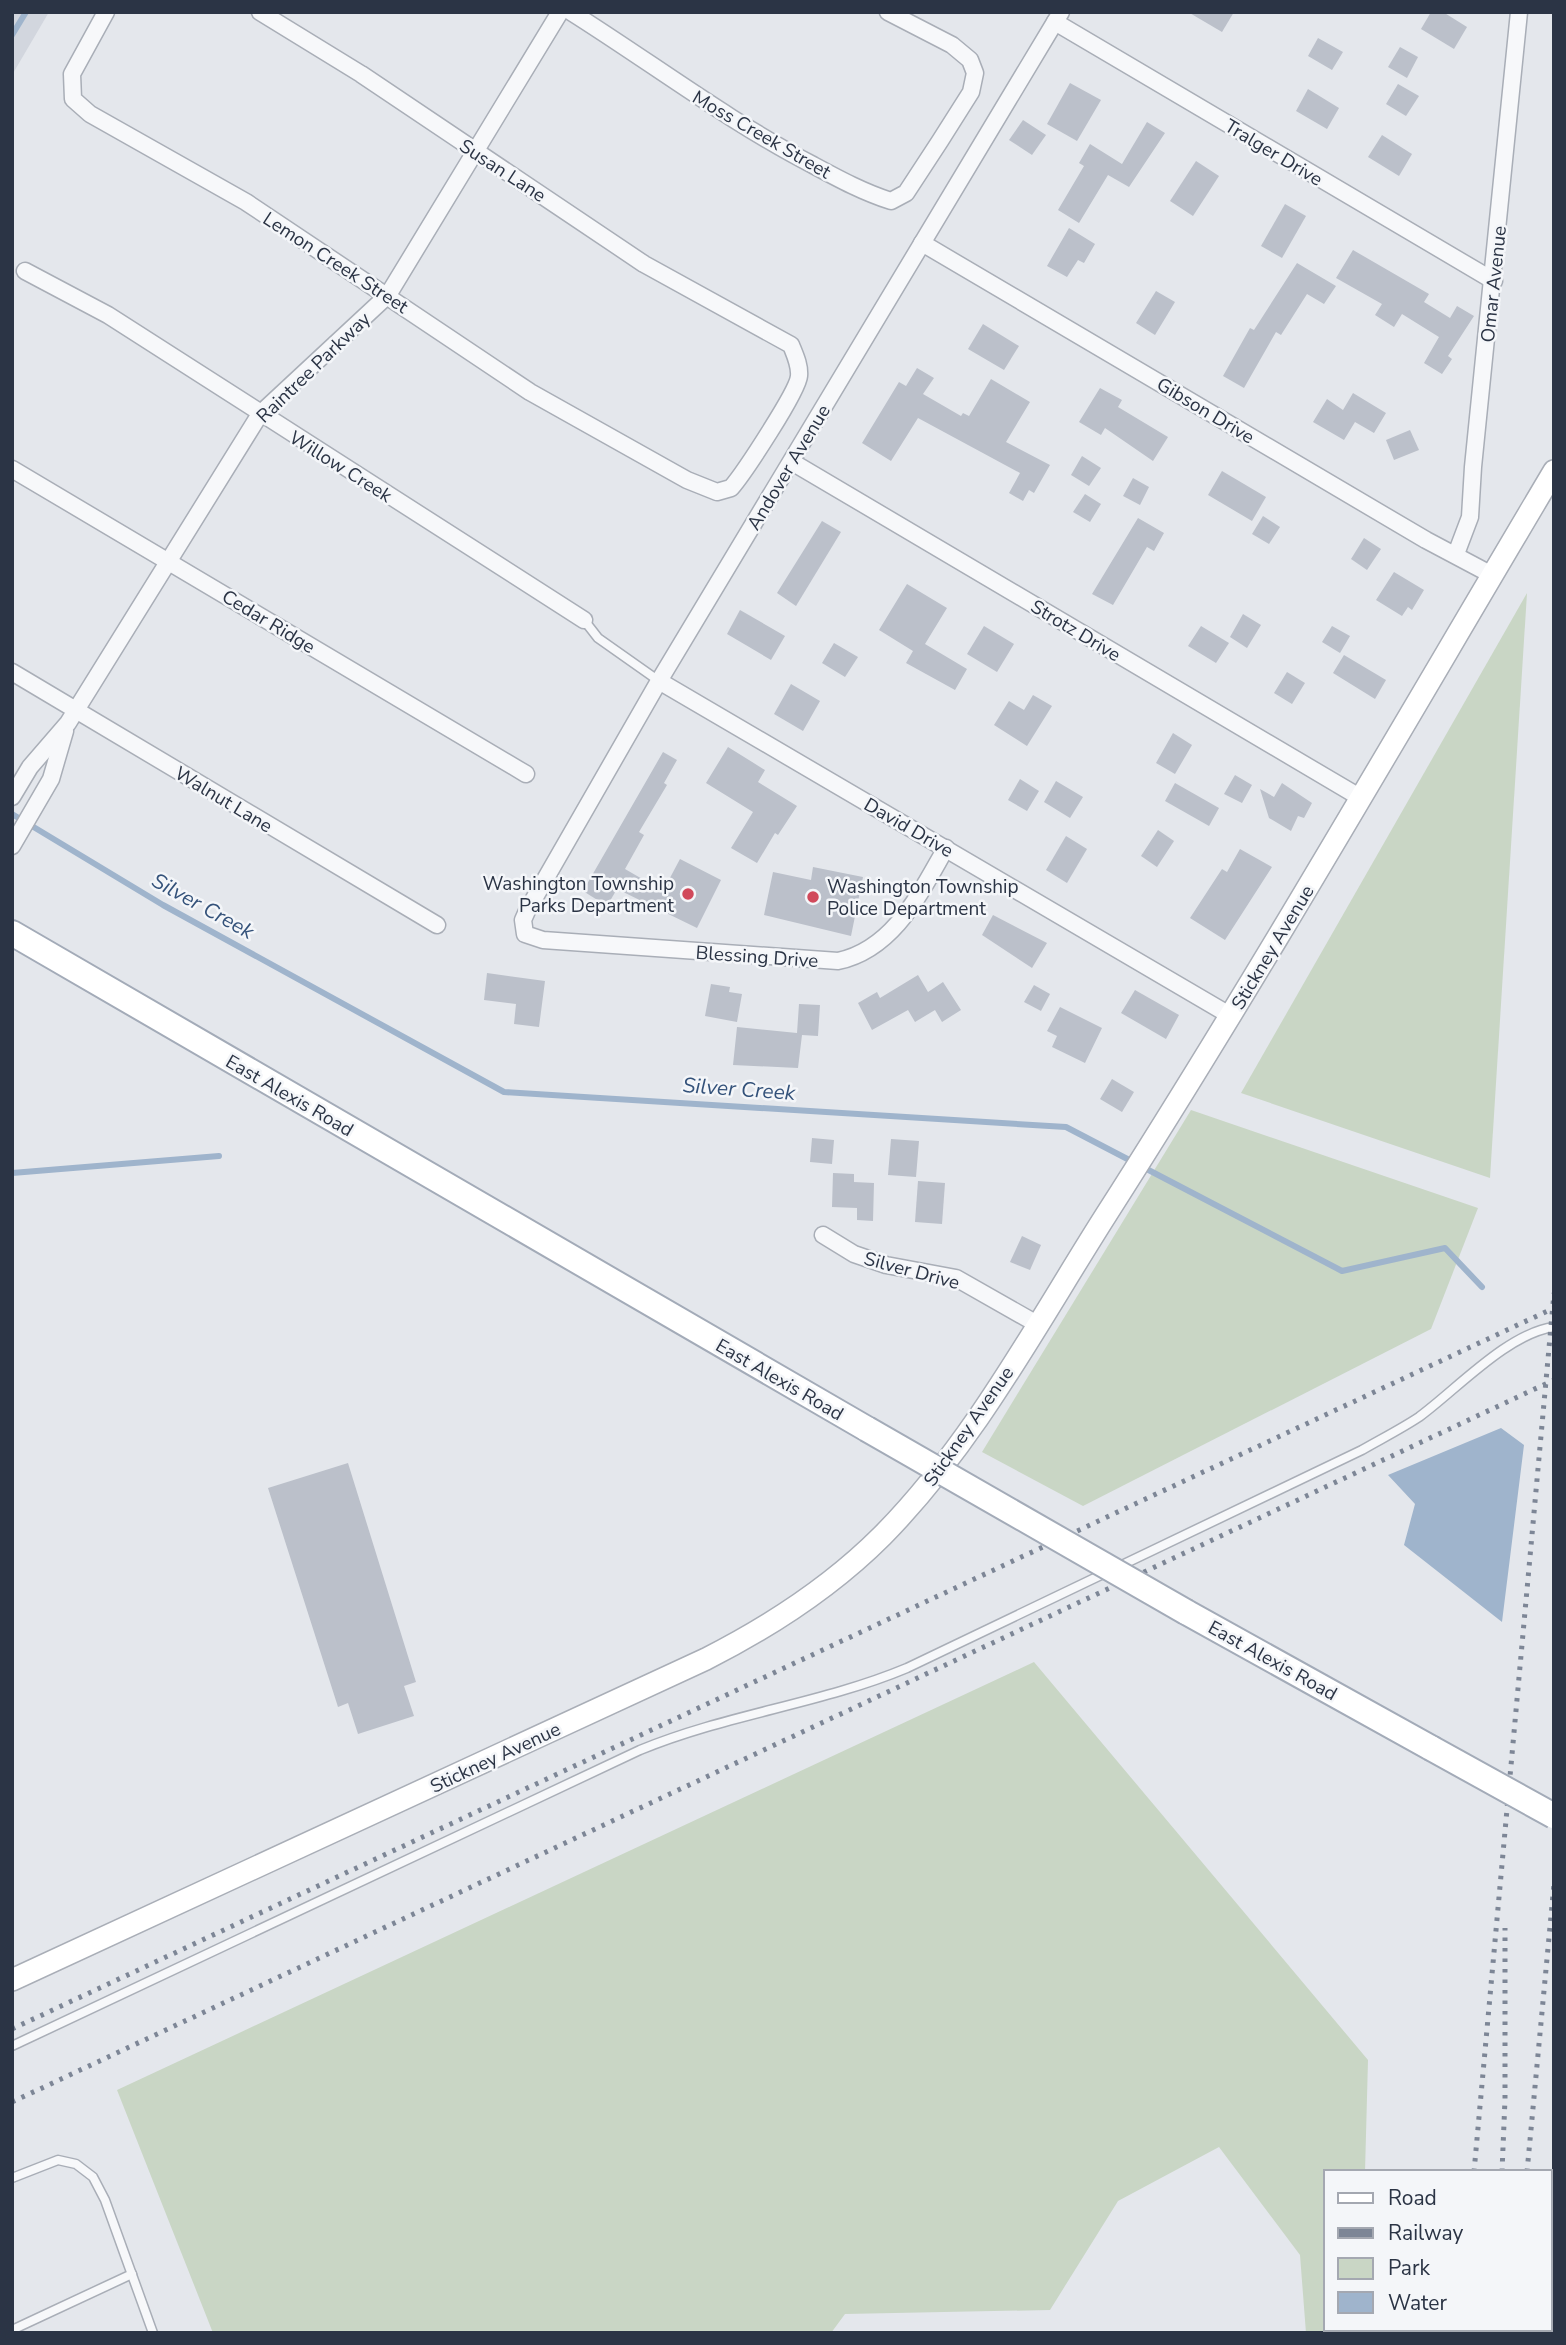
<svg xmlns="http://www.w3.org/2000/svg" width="1566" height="2345" viewBox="0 0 1566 2345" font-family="'Nunito Sans',sans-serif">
	<rect width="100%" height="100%" fill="#e4e7ec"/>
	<!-- built -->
	<path fill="#d2d6de" d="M12,12H49L12,75Z"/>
	<!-- green -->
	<g fill="#c9d6c5">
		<path d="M1527,593L1490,1178L1241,1093Z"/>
		<path d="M1191,1110L1478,1208L1431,1329L1083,1506L982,1452Z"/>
		<path d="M1034,1662L1368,2060L1365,2172H1326V2329H1360L1359,2333H1306L1300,2255L1219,2147L1118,2201L1050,2310L845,2314L831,2333H213L117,2090Z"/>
	</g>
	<!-- water -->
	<path fill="#9fb4cc" d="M1501,1428L1524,1445L1502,1622L1404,1545L1415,1504L1388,1475Z"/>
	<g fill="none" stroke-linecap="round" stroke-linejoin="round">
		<!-- stream -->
		<g stroke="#9fb4cc" stroke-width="6">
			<path d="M12,35L26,12"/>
			<path d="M12,814L163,905L504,1092L1066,1127L1342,1271L1445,1248L1482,1287"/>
			<path d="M12,1173L219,1156"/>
		</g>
	</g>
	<!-- building -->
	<g fill="#bbc0ca">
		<path d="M1188,12H1234L1222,32Z"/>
		<path d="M1431,12H1443L1467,27L1454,49L1421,29Z"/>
		<path d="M1318,38L1343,52L1332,70L1308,56Z"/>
		<path d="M1400,47L1418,57L1407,78L1388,67Z"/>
		<path d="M1070,83L1101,100L1077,141L1047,124Z"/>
		<path d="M1398,84L1419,96L1406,116L1386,104Z"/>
		<path d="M1308,89L1339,108L1327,129L1296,111Z"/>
		<path d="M1023,120L1046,135L1032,155L1009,140Z"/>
		<path d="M1147,122L1165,133L1129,187L1108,175L1079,223L1058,210L1084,166L1079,163L1090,144L1122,164Z"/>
		<path d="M1382,135L1412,154L1399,176L1368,157Z"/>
		<path d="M1196,161L1219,176L1193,216L1170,201Z"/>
		<path d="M1285,204L1306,216L1282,258L1261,246Z"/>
		<path d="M1069,228L1095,244L1084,263L1078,260L1067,277L1047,266Z"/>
		<path d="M1353,250L1429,294L1424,302L1450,318L1457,306L1474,316L1448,356L1452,359L1442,374L1424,363L1439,337L1402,314L1394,327L1375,315L1382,304L1336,278Z"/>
		<path d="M1297,263L1336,286L1324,304L1307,294L1281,335L1276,332L1244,388L1223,376L1250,328L1254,330Z"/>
		<path d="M1156,291L1175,302L1155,335L1136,323Z"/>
		<path d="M983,324L1019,346L1004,370L968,349Z"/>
		<path d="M917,368L934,378L923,394L961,416L963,413L969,416L991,379L1030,402L1006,442L1050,465L1034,493L1029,490L1023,501L1009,493L1020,473L918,418L891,461L862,443L899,382L906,386Z"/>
		<path d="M1100,388L1122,400L1118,407L1168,437L1153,461L1105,428L1101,435L1079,422Z"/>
		<path d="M1353,393L1386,413L1374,433L1355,422L1344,440L1313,422L1327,399L1343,410Z"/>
		<path d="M1410,430L1419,450L1394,460L1386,440Z"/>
		<path d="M1082,456L1101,468L1089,486L1071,475Z"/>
		<path d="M1222,471L1266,497L1252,521L1208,495Z"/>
		<path d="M1133,478L1149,487L1140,505L1123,496Z"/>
		<path d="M1085,494L1101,504L1090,522L1073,512Z"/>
		<path d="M1263,516L1280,527L1269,544L1252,534Z"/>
		<path d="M1138,518L1164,533L1154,551L1147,547L1113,605L1092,594Z"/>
		<path d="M822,521L841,532L796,606L777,593Z"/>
		<path d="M1364,538L1381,549L1367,570L1351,559Z"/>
		<path d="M1394,572L1424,590L1412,610L1408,607L1402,616L1376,600Z"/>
		<path d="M907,584L947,608L925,644L967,669L955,690L906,663L913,651L879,630Z"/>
		<path d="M740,610L785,636L771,660L727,634Z"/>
		<path d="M1243,614L1261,625L1247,648L1230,637Z"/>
		<path d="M984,626L1014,644L997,672L967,654Z"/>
		<path d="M1201,626L1229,643L1216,663L1188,646Z"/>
		<path d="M1332,626L1350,636L1340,653L1322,642Z"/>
		<path d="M834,643L858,657L845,677L822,663Z"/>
		<path d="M1344,655L1386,680L1375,699L1333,673Z"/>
		<path d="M1287,672L1305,683L1292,704L1274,693Z"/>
		<path d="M791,684L820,701L803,731L774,714Z"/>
		<path d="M1033,695L1052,706L1027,746L994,725L1009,701L1024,710Z"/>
		<path d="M1173,733L1192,745L1175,774L1156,763Z"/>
		<path d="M728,747L765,770L758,782L797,806L778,835L775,833L757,863L731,848L753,812L706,783Z"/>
		<path d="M663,752L677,760L664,783L667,785L639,832L644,835L625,869L663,891L680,859L721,880L697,928L617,889L607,906L583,891Z"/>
		<path d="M1235,775L1252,785L1242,803L1224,794Z"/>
		<path d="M1020,779L1039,791L1027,811L1008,800Z"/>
		<path d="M1056,781L1083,797L1070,818L1044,802Z"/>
		<path d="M1175,783L1219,808L1209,826L1165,801Z"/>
		<path d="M1282,783L1312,803L1304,818L1298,816L1291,831L1269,818L1260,789L1274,797Z"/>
		<path d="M1158,830L1174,841L1157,867L1141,856Z"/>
		<path d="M1066,836L1087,849L1067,883L1046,870Z"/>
		<path d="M1240,849L1272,867L1225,940L1190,918L1222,869L1227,872Z"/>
		<path d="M813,867L863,877L851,936L764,915L773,872L811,880Z"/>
		<path d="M993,915L1047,943L1032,968L982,935Z"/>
		<path d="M487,973L545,981L539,1027L514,1024L516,1004L484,1000Z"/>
		<path d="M918,975L928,992L943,982L961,1010L942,1022L935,1010L915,1022L908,1010L872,1030L858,1003L877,992L880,998Z"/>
		<path d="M711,984L730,987L729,992L742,994L737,1022L705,1016Z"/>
		<path d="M1034,985L1050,994L1041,1011L1024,1002Z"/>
		<path d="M1135,990L1179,1015L1166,1039L1121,1013Z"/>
		<path d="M799,1004L820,1005L818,1036L802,1035L798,1068L733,1065L737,1027L797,1033Z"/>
		<path d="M1060,1007L1102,1028L1085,1063L1052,1047L1057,1036L1047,1031Z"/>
		<path d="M1112,1079L1134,1092L1122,1112L1100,1099Z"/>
		<path d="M812,1138L834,1140L832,1164L810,1162Z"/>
		<path d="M891,1139L919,1141L916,1177L888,1175Z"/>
		<path d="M833,1173L854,1174V1182L874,1183L873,1221L857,1220V1208L832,1207Z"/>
		<path d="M918,1181L945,1183L942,1224L915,1222Z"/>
		<path d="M1022,1236L1041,1245L1030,1270L1010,1262Z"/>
		<path d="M348,1463L416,1682L404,1686L414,1716L358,1734L348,1703L338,1707L268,1488Z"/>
	</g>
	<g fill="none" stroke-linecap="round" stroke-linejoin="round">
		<!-- lane casing -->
		<g stroke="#a9aeb7" stroke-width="11">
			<g id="lane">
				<path d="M584,620L598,638L659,681"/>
				<path d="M12,2046L640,1750C727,1714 821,1704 907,1668L1362,1450C1381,1439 1401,1429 1419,1417C1456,1390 1508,1333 1554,1327"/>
				<path d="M12,2178L58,2160L76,2164L93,2177L105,2200L153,2333"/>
				<path d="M12,2330L132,2274"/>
			</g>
		</g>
		<!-- street casing -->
		<g stroke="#a9aeb7" stroke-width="19">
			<g id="street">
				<path d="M106,12L72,74L73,99L90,114L246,202L530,392L687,480L717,492L731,488C744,473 798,391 799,376C800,365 795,355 791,345L644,264L361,74L260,12"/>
				<path d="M571,12C652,63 728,121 813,165C839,179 863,192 891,201L906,193L940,141L971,92L975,73L970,60L952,45L888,12"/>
				<path d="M1055,22L1494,281"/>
				<path d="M922,243L1426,540L1492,575"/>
				<path d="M25,271L108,315L584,620"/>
				<path d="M792,462L1361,798"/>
				<path d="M12,469L526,774"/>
				<path d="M1456,554L1470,517L1473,467L1519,12"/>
				<path d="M12,672L437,925"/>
				<path d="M659,681L1231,1016"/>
				<path d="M12,797L30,767L68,723L260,414L388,295L560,12"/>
				<path d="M12,846L51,779L65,731"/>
				<path d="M946,848C920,893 894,949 838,961L543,940L525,934L523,920L527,911L659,681L1061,12"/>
				<path d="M823,1235L854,1254L886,1265L956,1278L1037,1324"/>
			</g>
		</g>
		<!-- secondary casing -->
		<g stroke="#a9aeb7" stroke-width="24">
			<path id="secondary" d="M12,1980L706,1659C771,1626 830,1588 882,1536C974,1443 1036,1325 1106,1215C1262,971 1406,720 1554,471"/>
		</g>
		<!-- primary casing -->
		<g stroke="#a3abb8" stroke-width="28">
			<g id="primary">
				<path d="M12,933L867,1429"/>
				<path d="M1186,1612L1431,1748"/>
			</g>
		</g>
		<!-- lane -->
		<use href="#lane" stroke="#f7f8fa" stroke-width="8"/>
		<!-- street -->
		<use href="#street" stroke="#f7f8fa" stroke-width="16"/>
		<!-- secondary -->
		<use href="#secondary" stroke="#fff" stroke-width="21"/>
		<!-- primary -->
		<use href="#primary" stroke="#fff" stroke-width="24"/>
		<!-- rail -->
		<g stroke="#7d8696" stroke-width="5" stroke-dasharray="3.5 7" stroke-linecap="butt">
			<path d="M12,2029L1554,1308"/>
			<path d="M12,2102L1554,1380"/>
			<path d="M1474,2172L1554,1293"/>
			<path d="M1502,2172L1505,2099V1928"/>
			<path d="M1527,2172L1554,1884"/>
			<path d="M1460,2333V2329"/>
			<path d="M1488,2333V2329"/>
			<path d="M1513,2333V2329"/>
		</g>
		<!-- primary-bridge casing -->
		<g stroke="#a3abb8" stroke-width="28" stroke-linecap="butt">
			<g id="primary-bridge">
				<path d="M867,1429L1186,1612"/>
				<path d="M1431,1748L1554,1816"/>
			</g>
		</g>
		<!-- primary-bridge -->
		<use href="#primary-bridge" stroke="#fff" stroke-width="24"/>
	</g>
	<!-- markers -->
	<g fill="#d1495b" stroke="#f4f6f9" stroke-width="2.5">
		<circle cx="688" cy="894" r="7"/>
		<circle cx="813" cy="897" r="7"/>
	</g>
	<g text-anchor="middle" stroke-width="5" stroke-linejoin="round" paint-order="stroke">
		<!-- street labels -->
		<g font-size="19" fill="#2b3445" stroke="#f4f6f9">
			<text transform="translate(762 134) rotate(30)" y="7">Moss Creek Street</text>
			<text transform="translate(1274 152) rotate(31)" y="7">Tralger Drive</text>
			<text transform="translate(503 170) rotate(33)" y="7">Susan Lane</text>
			<text transform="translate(336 262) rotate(33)" y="7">Lemon Creek Street</text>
			<text transform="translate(1493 284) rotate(-84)" y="7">Omar Avenue</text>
			<text transform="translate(313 367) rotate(-44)" y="7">Raintree Parkway</text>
			<text transform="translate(1206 410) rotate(31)" y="7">Gibson Drive</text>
			<text transform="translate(341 466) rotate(32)" y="7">Willow Creek</text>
			<text transform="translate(788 467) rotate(-59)" y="7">Andover Avenue</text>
			<text transform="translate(269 621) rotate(31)" y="7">Cedar Ridge</text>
			<text transform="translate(1076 630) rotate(31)" y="7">Strotz Drive</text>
			<text transform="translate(224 799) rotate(31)" y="7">Walnut Lane</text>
			<text transform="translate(909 827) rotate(30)" y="7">David Drive</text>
			<text transform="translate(1272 947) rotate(-59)" y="7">Stickney Avenue</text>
			<text transform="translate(757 956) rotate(4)" y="7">Blessing Drive</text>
			<text transform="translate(290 1095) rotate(30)" y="7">East Alexis Road</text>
			<text transform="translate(912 1270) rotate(15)" y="7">Silver Drive</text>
			<text transform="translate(780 1379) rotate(30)" y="7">East Alexis Road</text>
			<text transform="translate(968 1426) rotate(-55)" y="7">Stickney Avenue</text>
			<text transform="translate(1273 1660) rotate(29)" y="7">East Alexis Road</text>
			<text transform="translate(495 1757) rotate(-25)" y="7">Stickney Avenue</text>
		</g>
		<!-- poi labels -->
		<g font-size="19" fill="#2b3445" stroke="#f4f6f9" text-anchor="end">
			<text x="674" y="890">Washington Township<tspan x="674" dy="22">Parks Department</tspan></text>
			<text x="827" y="893" text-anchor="start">Washington Township<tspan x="827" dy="22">Police Department</tspan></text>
		</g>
		<!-- water labels -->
		<g font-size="21" font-style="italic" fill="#34527a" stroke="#f4f6f9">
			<text transform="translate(203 906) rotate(29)" y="7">Silver Creek</text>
			<text transform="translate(739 1089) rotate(4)" y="7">Silver Creek</text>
		</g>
	</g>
	<!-- border -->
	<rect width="1566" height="2345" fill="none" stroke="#2b3445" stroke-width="28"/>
	<!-- legend -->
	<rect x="1324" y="2170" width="228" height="161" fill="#f4f6f9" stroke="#a4a8b1" stroke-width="2"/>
	<rect x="1338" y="2193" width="35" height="10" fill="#ffffff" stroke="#a4a8b1" stroke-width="2"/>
	<text x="1388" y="2205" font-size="21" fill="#2b3445">Road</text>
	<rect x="1338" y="2228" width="35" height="10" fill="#7d8696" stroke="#a4a8b1" stroke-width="2"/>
	<text x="1388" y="2240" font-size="21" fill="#2b3445">Railway</text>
	<rect x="1338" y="2258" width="35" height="21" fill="#c9d6c5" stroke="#a4a8b1" stroke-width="2"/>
	<text x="1388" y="2275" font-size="21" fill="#2b3445">Park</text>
	<rect x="1338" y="2292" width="35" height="21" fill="#9fb4cc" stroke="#a4a8b1" stroke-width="2"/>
	<text x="1388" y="2310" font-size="21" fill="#2b3445">Water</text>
</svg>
